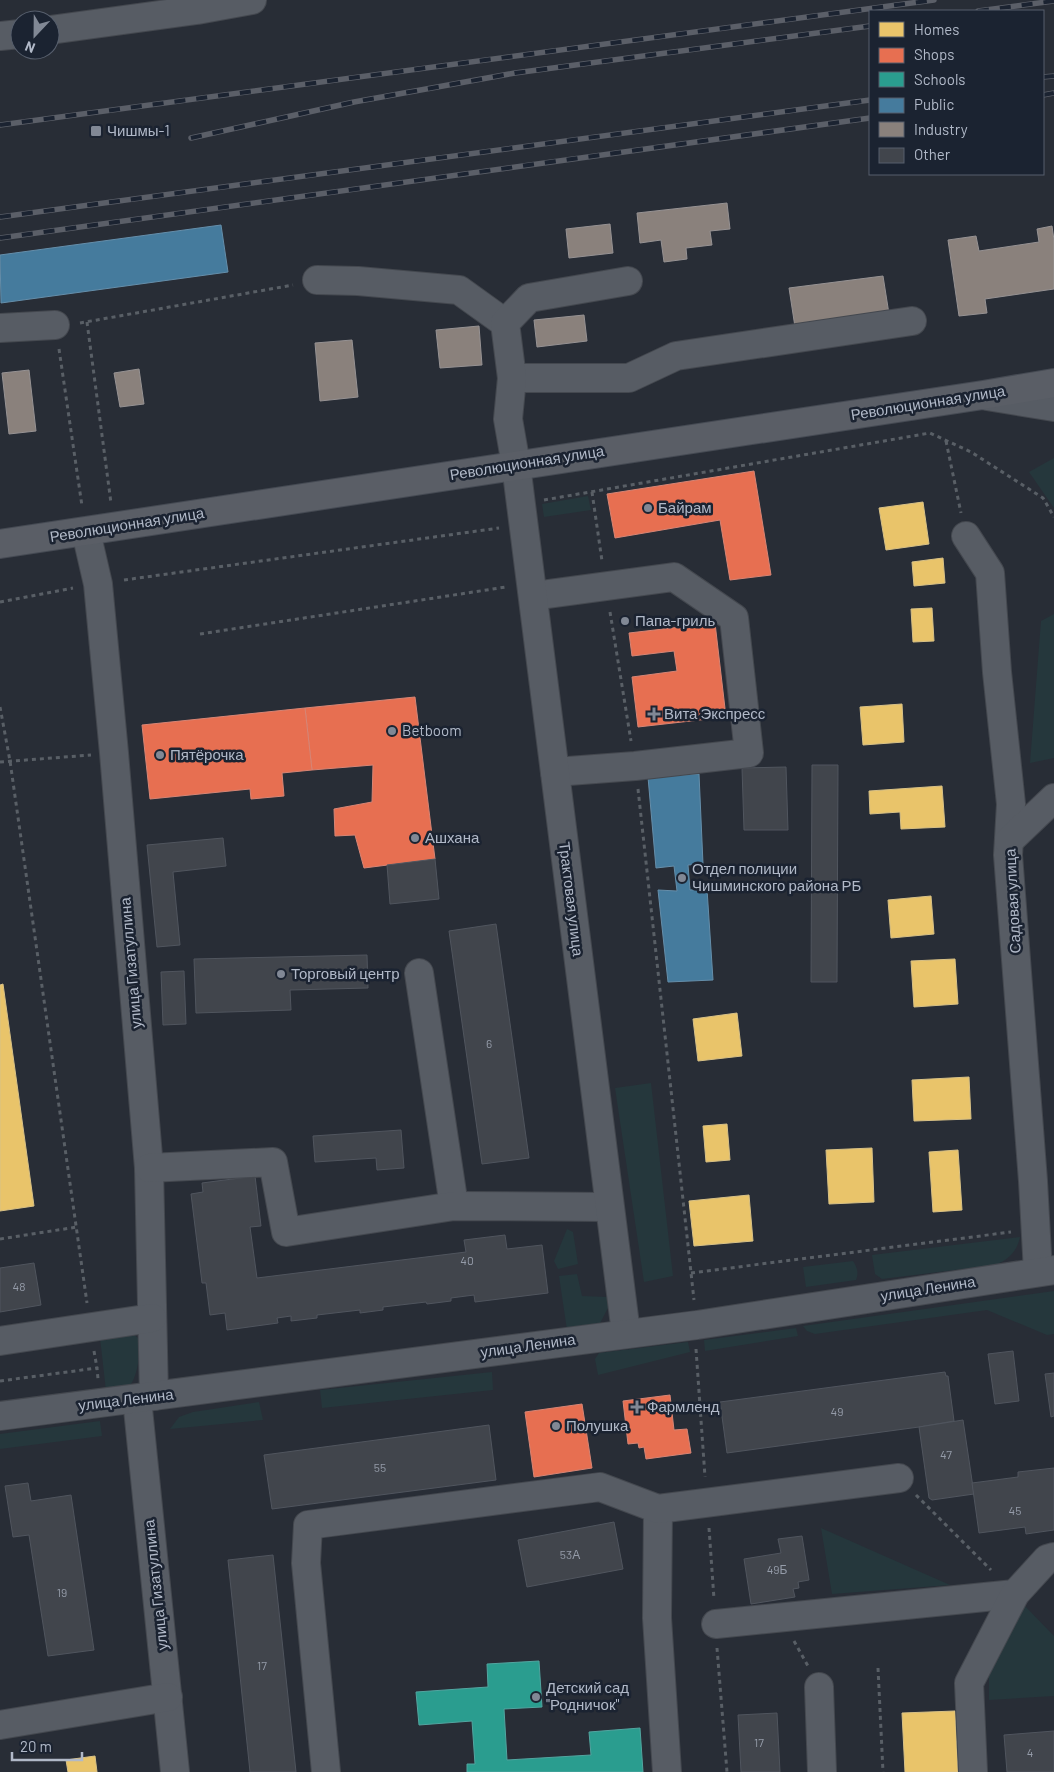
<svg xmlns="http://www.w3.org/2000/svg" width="1054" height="1772" viewBox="0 0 1054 1772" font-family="Barlow,sans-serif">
	<rect width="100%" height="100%" fill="#282d36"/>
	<!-- green -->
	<g fill="#25373c">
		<path d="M1054,458V508L1029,472Z"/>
		<path d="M588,496L591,510L544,517L542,504Z"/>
		<path d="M1054,614V758L1030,763L1041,621Z"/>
		<path d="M651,1083L673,1276L644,1282L615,1088Z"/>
		<path d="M567,1229L573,1232L578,1264L558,1269L554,1261Z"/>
		<path d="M1020,1237C1017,1251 1009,1260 995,1265L882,1279L875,1274L872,1255Z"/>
		<path d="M853,1261C857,1267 859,1273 856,1280L806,1287L803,1267Z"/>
		<path d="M577,1274L582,1296L607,1297L609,1306L599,1325L567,1330L559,1276Z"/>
		<path d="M1054,1291V1334L1047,1335L987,1310L815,1334L807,1331L803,1326Z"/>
		<path d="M796,1328L798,1336L705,1351L704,1340Z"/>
		<path d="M132,1333L140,1340C141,1350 137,1380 129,1386C123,1390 113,1390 106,1391L100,1338Z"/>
		<path d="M688,1342L690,1352L598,1375L595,1359L599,1353Z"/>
		<path d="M492,1372L493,1390L322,1408L320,1390Z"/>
		<path d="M259,1402L263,1420L170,1429L179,1417L193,1412Z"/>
		<path d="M100,1421L102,1436L0,1449V1434Z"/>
		<path d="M821,1528L950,1585L832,1594Z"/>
		<path d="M1020,1601L1054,1636V1696L989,1700V1660Z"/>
	</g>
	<!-- homes -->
	<g fill="#e9c46a" stroke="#d8c186">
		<path d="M923,502L929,544L886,550L879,508Z"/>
		<path d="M943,558L945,583L914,586L912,562Z"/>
		<path d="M932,608L934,641L913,642L911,609Z"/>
		<path d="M902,704L904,742L863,745L860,707Z"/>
		<path d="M942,786L945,827L901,829L900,812L870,814L869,791Z"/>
		<path d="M931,896L934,934L891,938L888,900Z"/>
		<path d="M955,959L958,1004L914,1007L911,961Z"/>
		<path d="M3,984L34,1206L0,1211V985Z"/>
		<path d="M737,1013L742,1056L698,1061L693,1019Z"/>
		<path d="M969,1077L971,1119L914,1121L912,1080Z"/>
		<path d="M727,1124L730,1160L706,1162L703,1126Z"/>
		<path d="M872,1148L874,1202L829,1204L826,1150Z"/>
		<path d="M958,1150L962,1210L933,1212L929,1152Z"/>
		<path d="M749,1195L753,1241L694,1246L689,1201Z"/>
		<path d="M955,1711L958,1772H905L902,1713Z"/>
		<path d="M95,1756L97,1772H68L66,1760Z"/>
	</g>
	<!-- shops -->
	<g fill="#e76f51" stroke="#d78575">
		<path d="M754,471L771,575L730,580L720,520L615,538L607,494Z"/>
		<path d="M715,623L726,717L638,727L632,677L677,671L674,651L632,656L629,633Z"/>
		<path d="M415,697L435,859L364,868L355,835L335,836L334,809L372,802L373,765L312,770L305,708Z"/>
		<path d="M305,708L312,770L282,773L284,796L251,799L250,789L150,799L142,725Z"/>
		<path d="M670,1395L674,1430L687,1429L691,1453L646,1459L644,1447L639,1448L638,1443L628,1444L623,1401Z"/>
		<path d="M582,1404L592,1468L534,1477L525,1412Z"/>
	</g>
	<!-- schools -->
	<path fill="#2a9d8f" stroke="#52a5a0" d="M539,1661L542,1707L504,1709L507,1760L591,1755L589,1732L640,1728L643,1772H467V1764H475L472,1721L419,1725L416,1692L488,1687L487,1664Z"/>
	<!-- public -->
	<g fill="#457b9d" stroke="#658eaa">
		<path d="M221,225L228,272L1,303L0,255Z"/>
		<path d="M699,774L703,864L688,865L690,890L707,889L713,980L668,982L658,890L677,891L674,866L656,868L648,777Z"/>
	</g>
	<!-- industry -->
	<g fill="#8a817c" stroke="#969293">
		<path d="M727,203L730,229L710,231L712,245L686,248L687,259L664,262L661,240L640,243L637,213Z"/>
		<path d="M610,224L613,253L569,258L566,229Z"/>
		<path d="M1052,226L1054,240V289L985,299L987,313L959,316L948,240L976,236L979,251L1039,242L1037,229Z"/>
		<path d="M883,276L889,314L795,327L789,288Z"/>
		<path d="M584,315L587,341L537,347L534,320Z"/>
		<path d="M479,326L482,365L440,368L436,330Z"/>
		<path d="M352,340L358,397L320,401L315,343Z"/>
		<path d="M139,369L144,404L120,407L114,373Z"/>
		<path d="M29,370L36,431L9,434L2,373Z"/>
	</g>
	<!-- building -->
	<g fill="#41454c" stroke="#50555e">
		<path d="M812,765H838L837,982H811Z"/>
		<path d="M786,767L788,830H744L742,768Z"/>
		<path d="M223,838L226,866L173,872L180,945L157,947L147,845Z"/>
		<path d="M435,859L439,899L390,904L387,865Z"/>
		<path d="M496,924L529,1158L482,1164L449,931Z"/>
		<path d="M367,955L368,988L290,990L291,1010L196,1013L194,959Z"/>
		<path d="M184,971L186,1024L163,1025L161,972Z"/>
		<path d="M401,1130L404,1168L377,1170L376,1158L315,1162L313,1136Z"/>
		<path d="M255,1176L261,1226L250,1227L257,1278L466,1252L464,1240L505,1235L507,1249L542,1245L548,1293L475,1302L474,1295L451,1298V1301L427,1304L426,1302L383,1307V1310L360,1313V1310L317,1315V1318L291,1321V1316L277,1318L278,1323L227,1330L225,1313L210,1315L206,1283H202L191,1194L203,1192L202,1183Z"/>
		<path d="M34,1263L41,1305L0,1312V1268Z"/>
		<path d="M1013,1351L1019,1401L995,1404L988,1354Z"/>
		<path d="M945,1372L946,1376H948L954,1421L919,1427L727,1453L720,1402Z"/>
		<path d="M1054,1373V1416L1051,1417L1045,1374Z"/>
		<path d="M963,1420L974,1494L932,1500L929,1498L919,1427Z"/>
		<path d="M489,1425L496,1480L272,1509L264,1455Z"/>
		<path d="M1054,1468V1530L1026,1534L1025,1527L979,1533L972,1483L1018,1477V1472Z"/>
		<path d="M28,1483L31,1501L71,1495L94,1650L48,1656L29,1535L13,1537L5,1486Z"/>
		<path d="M614,1522L623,1569L527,1587L518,1540Z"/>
		<path d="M802,1536L809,1580L798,1582L799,1588L793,1589L795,1597L751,1604L744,1559L781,1553L778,1539Z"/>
		<path d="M273,1555L296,1772H250L228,1560Z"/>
		<path d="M777,1713L780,1772H741L738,1715Z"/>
		<path d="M1054,1731V1772H1007L1004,1735Z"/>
	</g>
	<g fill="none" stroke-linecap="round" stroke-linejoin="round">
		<!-- minor casing -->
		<g stroke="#44484f" stroke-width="30">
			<g id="minor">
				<path d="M50,30L197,10L252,0"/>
				<path d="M0,36L20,34"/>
				<path d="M317,280L358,281L459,290L505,323"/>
				<path d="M0,328L55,325"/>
				<path d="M512,378H629L676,356L912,321"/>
				<path d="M987,396L1054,407"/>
				<path d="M86,532L98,584L114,753L149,1168L154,1396"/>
				<path d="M966,536L990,573L997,672L1011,804L1008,855L1033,1181L1038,1272"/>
				<path d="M533,596L674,577L734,618L749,753L635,766L555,772"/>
				<path d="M1009,841L1054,798"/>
				<path d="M419,973L454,1206"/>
				<path d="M149,1168L273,1162L286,1232L454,1206L609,1207"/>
				<path d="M626,1333L516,465L508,419L512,378L505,323L529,298L628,281"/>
				<path d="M0,1341L152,1318"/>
				<path d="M137,1399L175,1772"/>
				<path d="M0,1416L697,1325L1054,1270"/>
				<path d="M658,1509L657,1618L667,1772"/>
				<path d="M716,1624L1015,1594"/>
				<path d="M819,1687L822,1772"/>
				<path d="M0,1725L168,1697"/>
				<path d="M326,1772L306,1563L308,1525L600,1487L658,1509L899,1478"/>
				<path d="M973,1772L969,1683L1015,1594L1047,1559L1054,1557"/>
			</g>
		</g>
		<!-- major casing -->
		<g stroke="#454a53" stroke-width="30">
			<path id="major" d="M0,544L983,395L1054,383"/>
		</g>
		<!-- path -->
		<g stroke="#595f66" stroke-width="3" stroke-dasharray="4 4" stroke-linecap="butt">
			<path d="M87,322L111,503"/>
			<path d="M80,323L293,285"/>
			<path d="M59,349L82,506"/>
			<path d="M946,441L961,513"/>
			<path d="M592,492L602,561"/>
			<path d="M544,500L930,433L971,452L1043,498L1054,517"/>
			<path d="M124,580L499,528"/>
			<path d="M0,602L73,588"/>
			<path d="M610,612L631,741"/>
			<path d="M200,634L506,587"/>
			<path d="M0,707L10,761L87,1303"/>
			<path d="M0,762L91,755"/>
			<path d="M638,789L694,1300"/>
			<path d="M0,1239L77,1227"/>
			<path d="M691,1273L1011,1232"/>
			<path d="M696,1349L705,1477"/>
			<path d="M94,1351L97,1368"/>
			<path d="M0,1381L97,1368L98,1379"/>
			<path d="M916,1495L991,1570"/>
			<path d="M709,1528L714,1599"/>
			<path d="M794,1641L808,1666"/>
			<path d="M717,1648L727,1772"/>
			<path d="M878,1668L883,1772"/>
		</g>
		<!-- minor -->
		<use href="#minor" stroke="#575c64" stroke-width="28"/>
		<!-- major -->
		<use href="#major" stroke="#5a5e66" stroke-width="28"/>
		<!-- rail casing -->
		<g stroke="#5b5f68" stroke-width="5.5">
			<g id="rail">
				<path d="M978,11L1054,1"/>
				<path d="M1043,77L1054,76"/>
				<path d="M1043,95L1054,93"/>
				<path d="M0,125L934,0"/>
				<path d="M191,138L354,102L515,73L870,26"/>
				<path d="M0,217L870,100"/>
				<path d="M0,238L870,118"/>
			</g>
		</g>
		<!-- rail -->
		<use href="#rail" stroke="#1b2331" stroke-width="4" stroke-dasharray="11" stroke-linecap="butt"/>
	</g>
	<!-- markers -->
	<g fill="#818895" stroke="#1b2331" stroke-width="2">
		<rect x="90" y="125" width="12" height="12" rx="2.5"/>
		<circle cx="648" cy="508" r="5"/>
		<circle cx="625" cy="621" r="5"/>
		<path d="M651.5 706.5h5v5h5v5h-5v5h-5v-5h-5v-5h5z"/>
		<circle cx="392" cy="731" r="5"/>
		<circle cx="160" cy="755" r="5"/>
		<circle cx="415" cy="838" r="5"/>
		<circle cx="682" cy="878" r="5"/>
		<circle cx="281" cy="974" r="5"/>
		<path d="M634.5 1399.5h5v5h5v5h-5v5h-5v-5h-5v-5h5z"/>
		<circle cx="556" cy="1426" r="5"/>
		<circle cx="536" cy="1697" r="5"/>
	</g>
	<g text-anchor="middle" stroke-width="5" stroke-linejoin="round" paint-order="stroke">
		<!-- number labels -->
		<g font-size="12" fill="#959ca9">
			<text x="489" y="1048">6</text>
			<text x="467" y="1265">40</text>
			<text x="19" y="1291">48</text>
			<text x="837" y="1416">49</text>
			<text x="946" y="1459">47</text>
			<text x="380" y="1472">55</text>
			<text x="1015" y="1515">45</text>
			<text x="570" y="1559">53А</text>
			<text x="777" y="1574">49Б</text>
			<text x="62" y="1597">19</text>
			<text x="262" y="1670">17</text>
			<text x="759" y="1747">17</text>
			<text x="1030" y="1757">4</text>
		</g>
		<!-- poi labels -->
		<g font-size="15" fill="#b1b9c8" stroke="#1b2331" text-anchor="start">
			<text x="107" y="136">Чишмы-1</text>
			<text x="658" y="513">Байрам</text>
			<text x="635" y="626">Папа-гриль</text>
			<text x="664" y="719">Вита Экспресс</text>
			<text x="402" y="736">Betboom</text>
			<text x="170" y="760">Пятёрочка</text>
			<text x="425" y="843">Ашхана</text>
			<text x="692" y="874">Отдел полиции<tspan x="692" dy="17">Чишминского района РБ</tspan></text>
			<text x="291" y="979">Торговый центр</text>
			<text x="647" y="1412">Фармленд</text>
			<text x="566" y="1431">Полушка</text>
			<text x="546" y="1693">Детский сад<tspan x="546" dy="17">"Родничок"</tspan></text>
		</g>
		<!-- street labels -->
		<g font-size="15" fill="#b1b9c8" stroke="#1b2331">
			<text transform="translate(928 403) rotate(-9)" y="5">Революционная улица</text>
			<text transform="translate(527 463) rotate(-9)" y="5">Революционная улица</text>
			<text transform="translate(127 525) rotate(-9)" y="5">Революционная улица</text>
			<text transform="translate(571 899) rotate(83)" y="5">Трактовая улица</text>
			<text transform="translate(1013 901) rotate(-93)" y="5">Садовая улица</text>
			<text transform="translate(131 963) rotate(-95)" y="5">улица Гизатуллина</text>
			<text transform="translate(928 1289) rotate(-9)" y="5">улица Ленина</text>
			<text transform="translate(528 1346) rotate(-8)" y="5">улица Ленина</text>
			<text transform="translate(126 1400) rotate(-7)" y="5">улица Ленина</text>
			<text transform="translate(156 1585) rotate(-96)" y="5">улица Гизатуллина</text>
		</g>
	</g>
	<!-- legend -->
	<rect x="869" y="10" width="175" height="165" fill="#1b2331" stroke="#575f6d"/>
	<rect x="879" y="22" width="25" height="15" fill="#e9c46a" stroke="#575f6d"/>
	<text x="914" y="35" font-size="15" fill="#b1b9c8">Homes</text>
	<rect x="879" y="48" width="25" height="15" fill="#e76f51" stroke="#575f6d"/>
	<text x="914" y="60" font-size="15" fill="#b1b9c8">Shops</text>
	<rect x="879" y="72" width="25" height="15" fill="#2a9d8f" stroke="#575f6d"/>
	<text x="914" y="85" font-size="15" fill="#b1b9c8">Schools</text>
	<rect x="879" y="98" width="25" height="15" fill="#457b9d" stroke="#575f6d"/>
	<text x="914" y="110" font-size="15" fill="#b1b9c8">Public</text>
	<rect x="879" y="122" width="25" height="15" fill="#8a817c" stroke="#575f6d"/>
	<text x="914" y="135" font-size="15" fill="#b1b9c8">Industry</text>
	<rect x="879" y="148" width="25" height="15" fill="#41454c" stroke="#575f6d"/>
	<text x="914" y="160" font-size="15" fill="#b1b9c8">Other</text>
	<!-- north arrow -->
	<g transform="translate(35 35) rotate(202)"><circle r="24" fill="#1b2331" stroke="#575f6d"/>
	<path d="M0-4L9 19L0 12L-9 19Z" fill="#818895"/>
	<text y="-8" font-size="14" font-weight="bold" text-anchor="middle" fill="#b1b9c8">N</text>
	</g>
	<!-- scale -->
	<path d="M12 1752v8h70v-8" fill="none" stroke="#b1b9c8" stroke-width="2.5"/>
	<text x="20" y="1752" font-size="15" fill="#b1b9c8" stroke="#1b2331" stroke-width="4" paint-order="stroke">20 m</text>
</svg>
